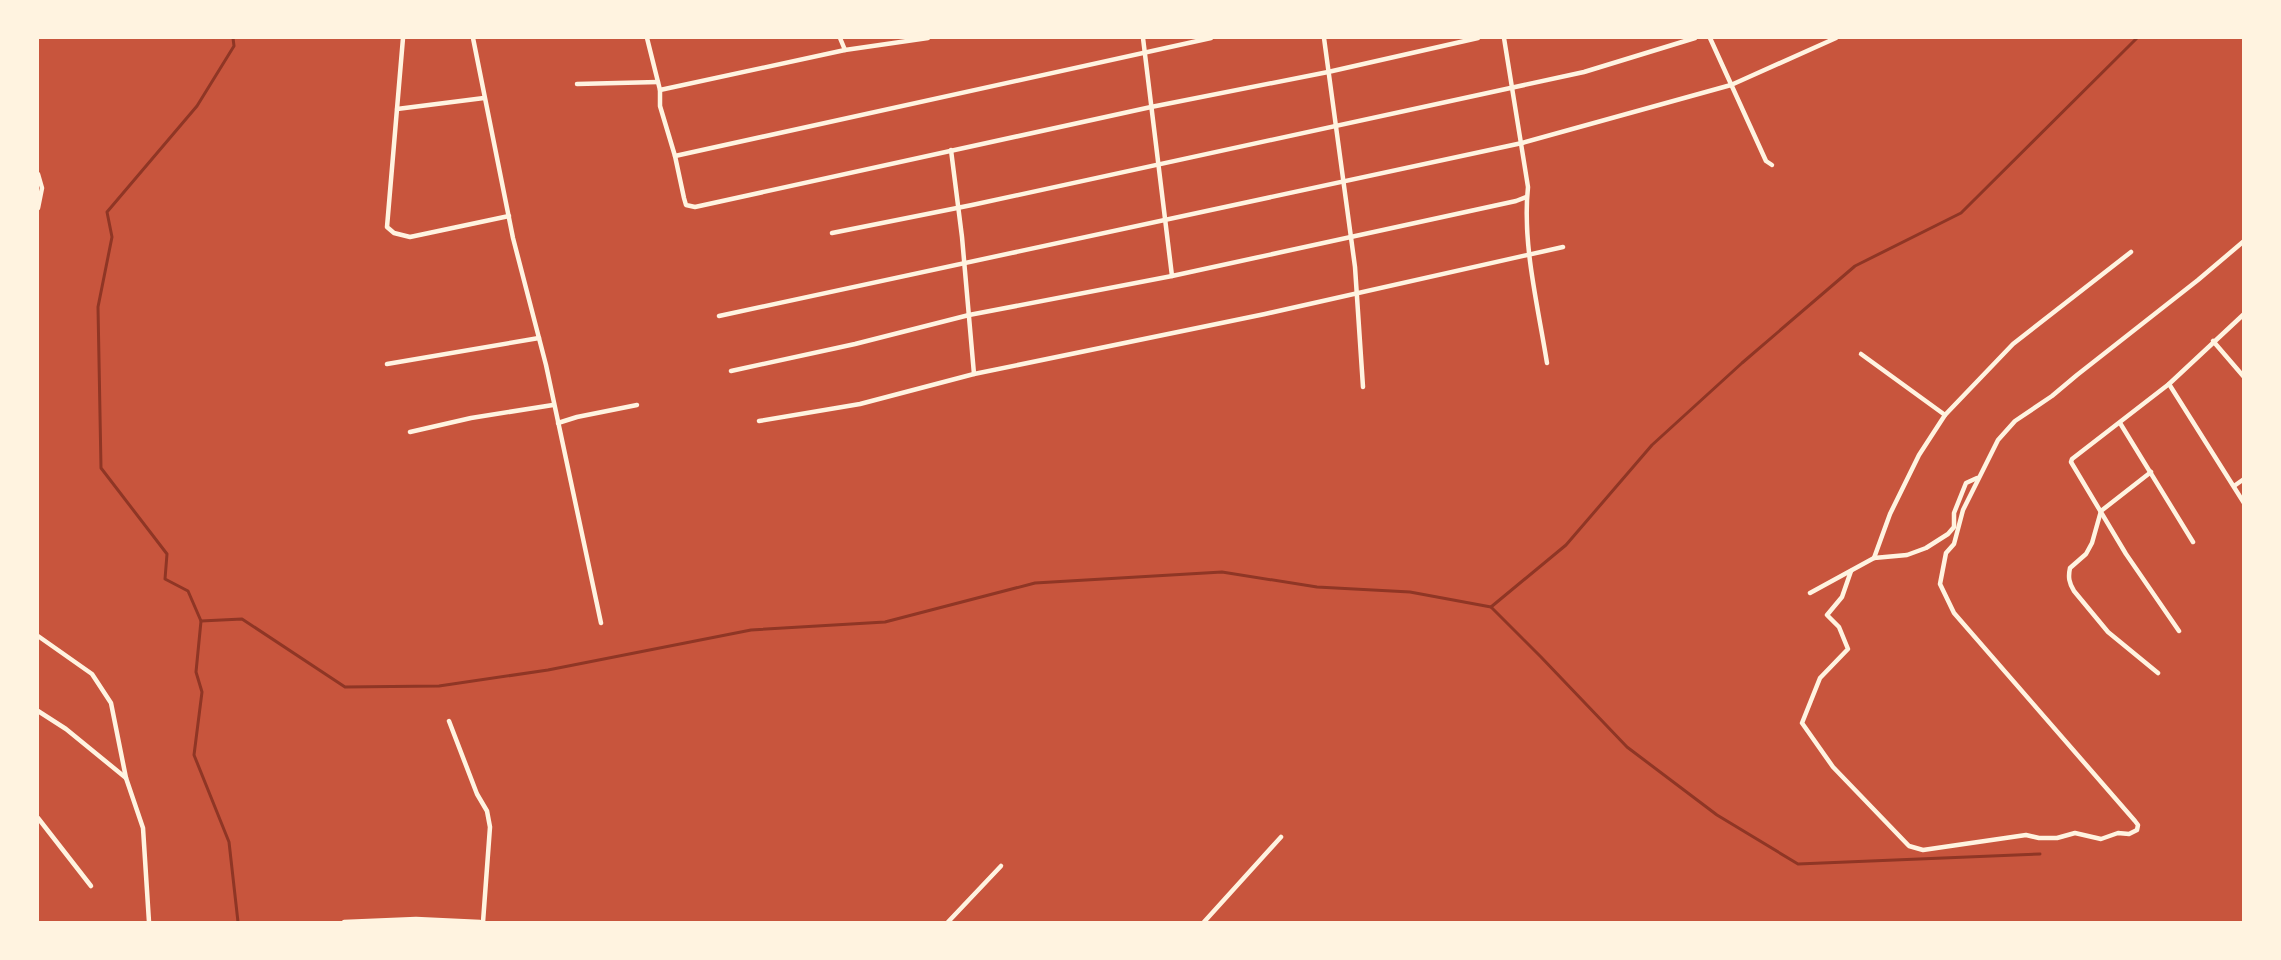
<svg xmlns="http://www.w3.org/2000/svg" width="2281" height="960" viewBox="0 0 2281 960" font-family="'Roboto Condensed',sans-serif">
	<rect width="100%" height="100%" fill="#c8553d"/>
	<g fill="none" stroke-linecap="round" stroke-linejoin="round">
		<!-- stream -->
		<g stroke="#8f3625" stroke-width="3">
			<path d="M233,38L234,46L197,106L107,212L112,237L98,307L101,468L167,554L165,579L188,591L201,621L196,672L202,692L194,755L229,842L238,922"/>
			<path d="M1491,607L1541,657L1627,747L1717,815L1798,864L2040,854"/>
			<path d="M201,621L242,619L345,687L439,686L548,670L751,630L885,622L1035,583L1222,572L1317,587L1410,592L1491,607L1566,545L1652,445L1742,363L1855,266L1961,213L2137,38"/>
		</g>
		<!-- minor -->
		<g stroke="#fff3e0" stroke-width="4.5">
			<path d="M403,38L387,227L394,233L410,237L509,216"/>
			<path d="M473,38L513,238L546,365L601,623"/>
			<path d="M647,38L660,90V106L675,156L684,198L686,205L695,207L1151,107L1328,72L1478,38"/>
			<path d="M840,38L845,50"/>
			<path d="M1143,38L1172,276"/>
			<path d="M1324,38L1355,267L1363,387"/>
			<path d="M1504,38L1528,187C1522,244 1538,306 1547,363"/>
			<path d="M1710,38L1766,161L1772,165"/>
			<path d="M577,84L658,82"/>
			<path d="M660,90L845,50L928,38"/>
			<path d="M397,109L484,98"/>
			<path d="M951,150L962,237L974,374"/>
			<path d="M675,156L1211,38"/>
			<path d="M38,174L42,188L38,208"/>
			<path d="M832,233L972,205L1584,72L1695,38"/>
			<path d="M719,316L1522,143L1731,85L1836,38"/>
			<path d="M2213,341L2244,377"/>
			<path d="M1861,354L1945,415"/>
			<path d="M387,364L539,338"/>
			<path d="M731,371L855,344L969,315L1172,276L1516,201L1526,197"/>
			<path d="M2169,384L2244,503"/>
			<path d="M759,421L860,404L974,374L1265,314L1563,247"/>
			<path d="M558,423L577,417L637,405"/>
			<path d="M2120,423L2193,542"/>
			<path d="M410,432L471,418L553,405"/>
			<path d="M2151,472L2101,511L2092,543L2086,554L2070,568C2068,577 2069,583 2074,591L2108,632L2158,673"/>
			<path d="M2234,486L2244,479"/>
			<path d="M1874,558L1890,514L1919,455L1945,415L2013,344L2131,252"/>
			<path d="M1851,571L1842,597L1827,615L1839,627L1848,649L1820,678L1802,723L1833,767L1909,846L1923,850L2026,835L2039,838H2057L2075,833L2101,839L2118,833L2129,834L2137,830L2138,825L2135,821L1954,613L1940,584L1946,553L1954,544L1963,510L1998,440L2015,421L2052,396L2077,375L2198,280L2244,241"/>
			<path d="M1810,593L1874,558L1907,555L1926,548L1948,534L1954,527V513L1966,483L1977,478"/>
			<path d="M2179,631L2126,554L2071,462L2072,459L2169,384L2244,314"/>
			<path d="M38,636L92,674L111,703L126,778"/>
			<path d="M38,711L66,729L126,778L143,828L149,922"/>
			<path d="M449,721L477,794L487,811L490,827L483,922"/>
			<path d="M38,818L91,886"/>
			<path d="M344,922L416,919L480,922"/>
			<path d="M948,922L1001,866"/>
			<path d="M1204,922L1281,837"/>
		</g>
	</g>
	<!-- border -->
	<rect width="2281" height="960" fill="none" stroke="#fff3e0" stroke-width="78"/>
</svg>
